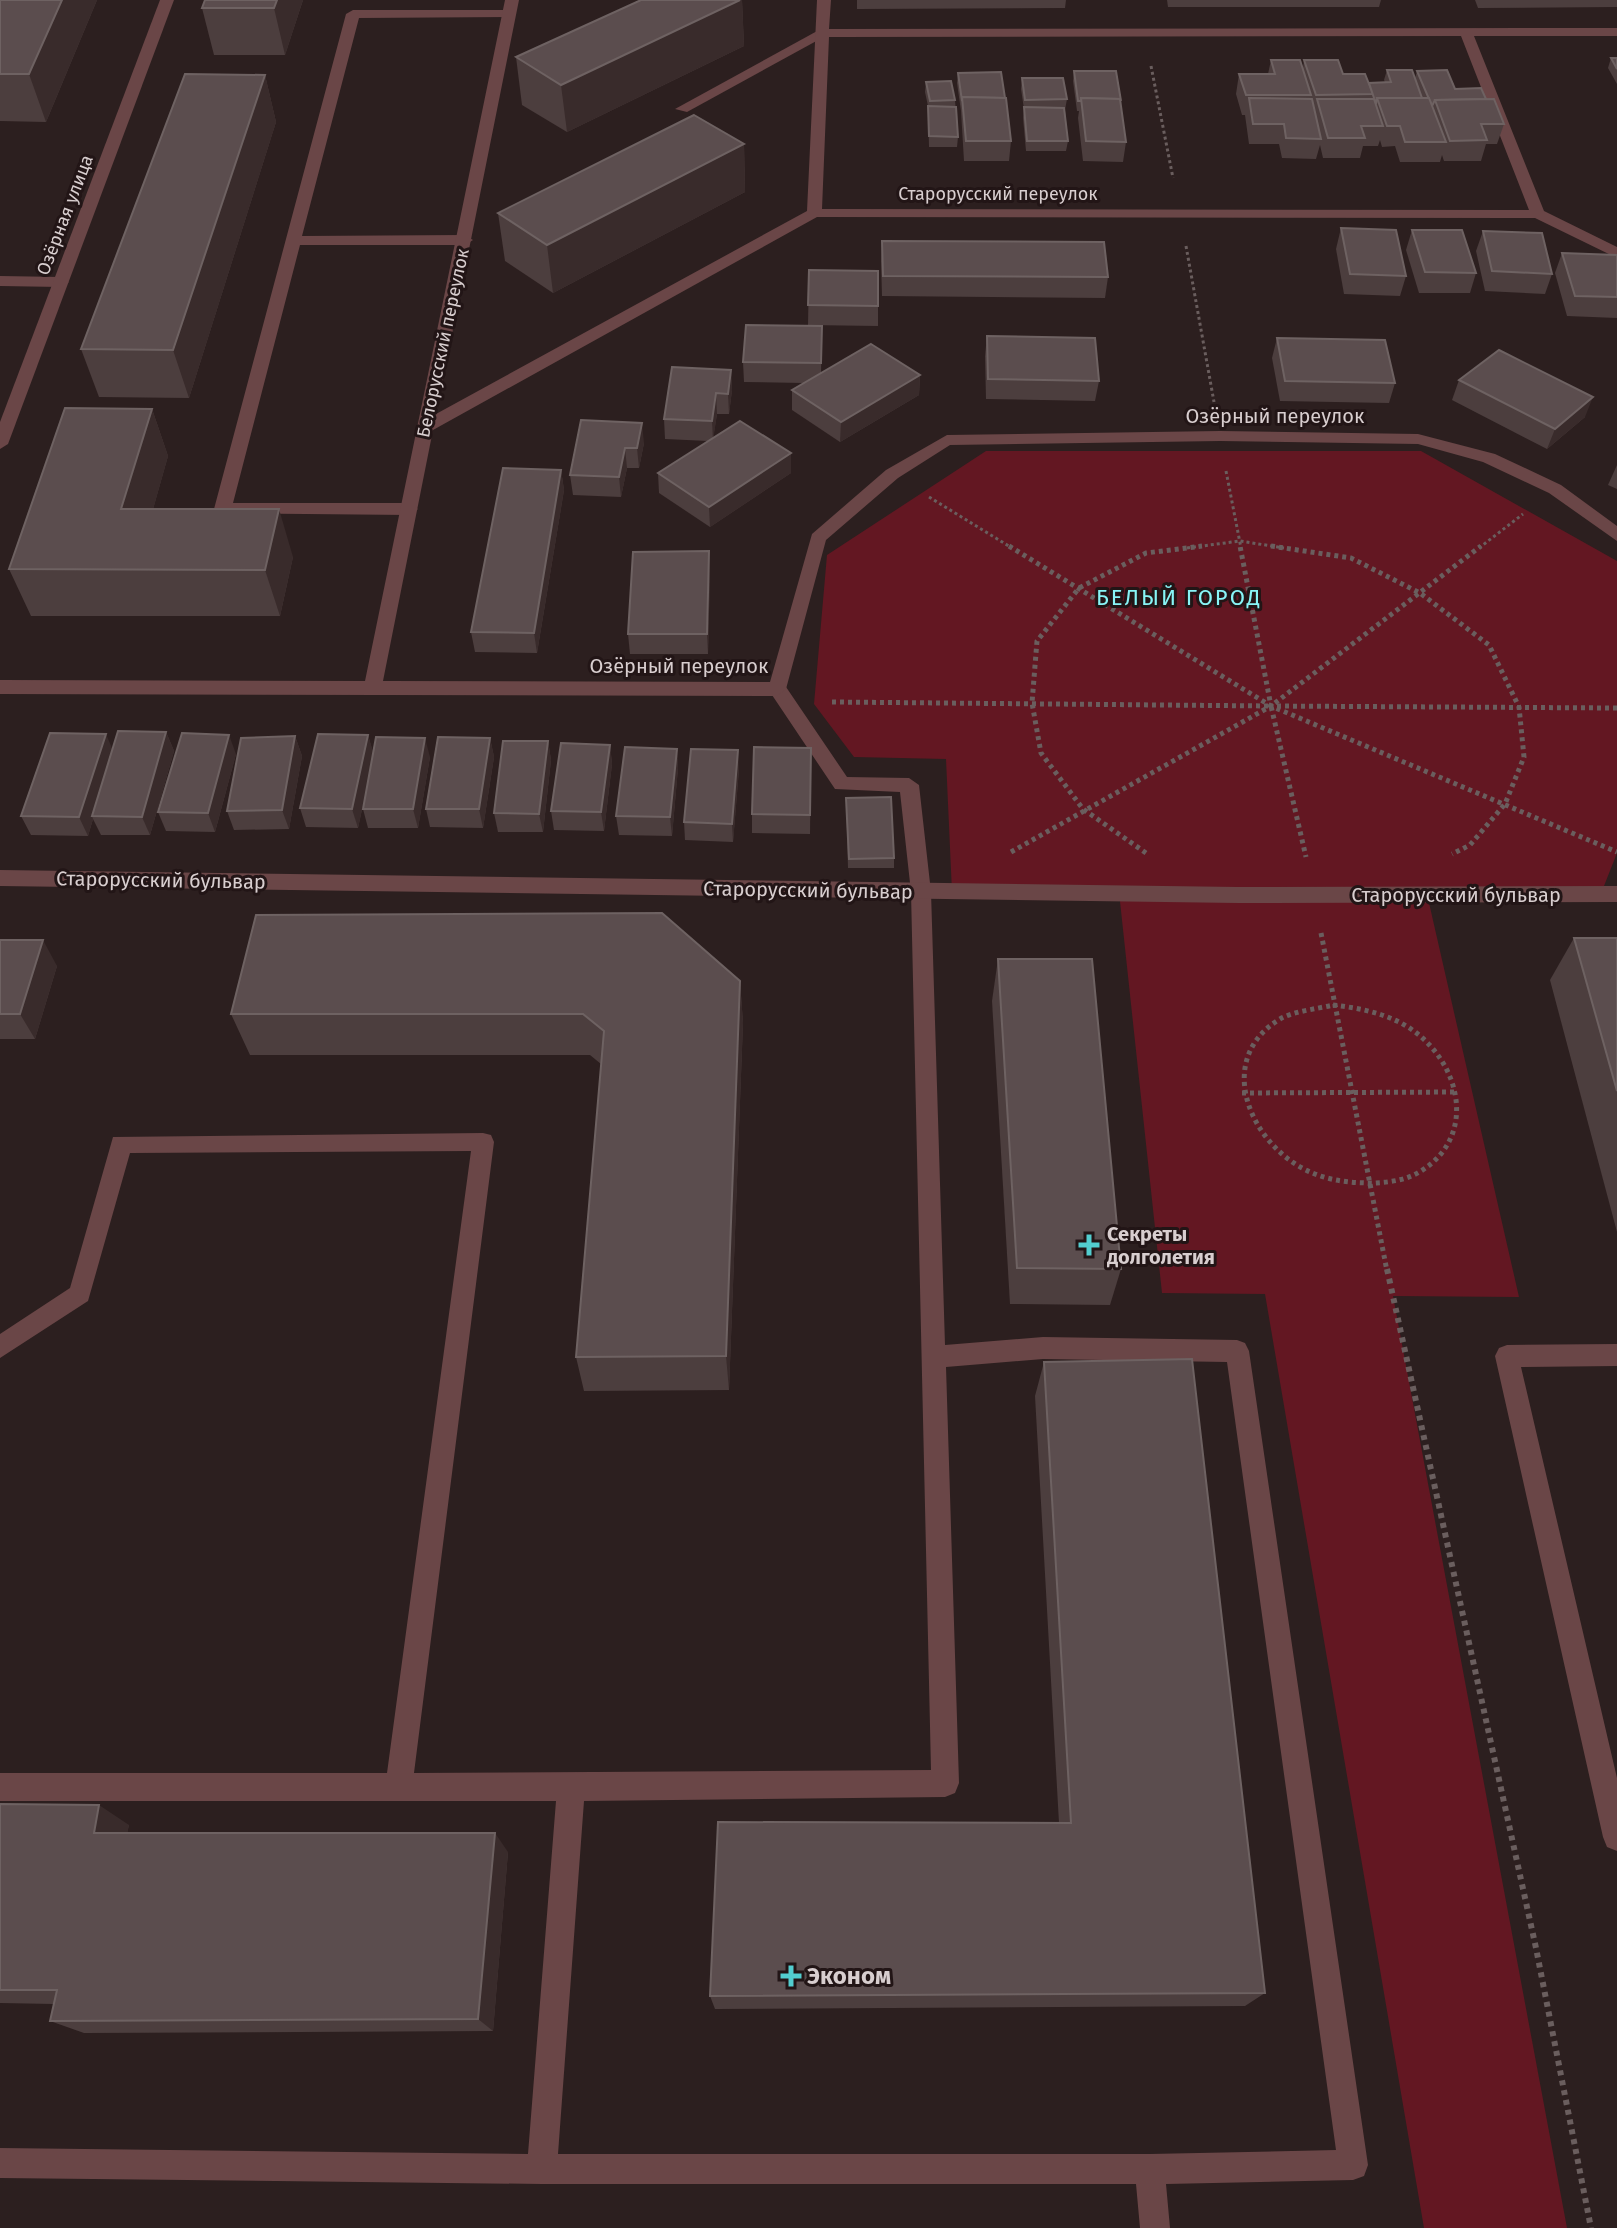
<svg xmlns="http://www.w3.org/2000/svg" width="1617" height="2228" viewBox="0 0 1617 2228" font-family="'Fira Sans',sans-serif">
	<rect width="100%" height="100%" fill="#2c1f1f"/>
	<!-- green -->
	<path fill="#631722" d="M986,451H1421L1617,561V853L1602,891L1427,894L1519,1297L1393,1296L1567,2228H1424L1265,1294L1162,1293L1119,892H952L946,759L854,757L814,704L827,555Z"/>
	<g fill="none" stroke-linecap="round" stroke-linejoin="round">
		<!-- path-far2 -->
		<g stroke="#6a5e5e" stroke-width="3" stroke-dasharray="3 3" stroke-linecap="butt">
			<path d="M1151,66L1173,178"/>
			<path d="M1186,246L1214,402"/>
			<path d="M1226,471L1241,548"/>
			<path d="M929,497L1012,548"/>
			<path d="M1187,548L1240,541L1284,548"/>
			<path d="M1479,548L1523,514"/>
		</g>
		<!-- path-far1 -->
		<g stroke="#6a5e5e" stroke-width="5" stroke-dasharray="4 4" stroke-linecap="butt">
			<path d="M1009,546L1271,706L1481,546"/>
			<path d="M1271,546L1351,558L1420,593L1489,645L1519,707L1524,757L1505,804L1470,845L1452,854"/>
			<path d="M832,702L1271,706L1306,857"/>
			<path d="M1617,708L1271,706L1617,852"/>
			<path d="M1011,852L1271,706L1240,546"/>
			<path d="M1146,853L1083,809L1041,753L1032,703L1037,641L1079,588L1146,553L1202,546"/>
			<path d="M1321,933L1387,1271"/>
			<path d="M1333,1005C1359,1008 1385,1013 1408,1027C1460,1060 1479,1135 1421,1171C1407,1180 1391,1182 1375,1183C1350,1183 1327,1181 1304,1169C1248,1140 1215,1058 1280,1019C1294,1011 1317,1009 1333,1005Z"/>
			<path d="M1242,1093L1458,1092"/>
		</g>
		<!-- path -->
		<path stroke="#6a5e5e" stroke-width="6" stroke-dasharray="5 5" stroke-linecap="butt" d="M1387,1269L1536,1948L1591,2228"/>
		<!-- service -->
		<g fill="#6a4647" fill-rule="evenodd">
			<path d="M515,10V16L510,17L359,18L302,236L465,235L473,240L465,245H300L233,503H409L418,509L409,515L217,513L214,509L346,14L353,10Z"/>
			<path d="M819,30L831,33L687,112L675,109Z"/>
			<path d="M0,276L61,277L69,282L61,287L0,286Z"/>
			<path d="M777,682L784,684L847,777L909,778L919,785L931,892L945,1345L1043,1337L1237,1340L1245,1343L1249,1351L1368,2165L1364,2176L1353,2180L1166,2184L1170,2228H1140L1136,2184H542L0,2178V2148L528,2154L556,1801H0V1773H387L471,1151L130,1153L88,1301L0,1358V1334L70,1288L113,1137L483,1133L491,1135L494,1142L414,1773L931,1770L911,892L900,792L835,789L768,689ZM1043,1359L1227,1362L1336,2150L1150,2154H558L584,1801L945,1797L955,1793L959,1783L946,1367Z"/>
			<path d="M1617,1344V1366L1521,1367L1617,1778V1851L1607,1847L1603,1837L1495,1356L1499,1348L1507,1345Z"/>
		</g>
		<!-- pedestrian -->
		<path fill="#6a4647" fill-rule="evenodd" d="M0,870L1238,887L1617,886V902L1238,903L0,886Z"/>
		<!-- minor -->
		<g fill="#6a4647" fill-rule="evenodd">
			<path d="M160,0H174L8,444L0,449V422Z"/>
			<path d="M505,0H519L436,414L807,211L817,0H831L829,29L1617,28V36H1474L1544,211L1617,247V258L1535,218L817,217L433,430L383,681L770,682L812,534L886,470L947,435L1220,431L1418,434L1495,454L1561,485L1617,526V541L1549,493L1483,462L1418,444L1220,441L950,445L898,478L826,540L786,689L777,696L0,694V680L365,681ZM1461,36L1529,210L822,209L829,37Z"/>
		</g>
	</g>
	<!-- wall -->
	<g fill="#4c3e3e">
		<path d="M0,0H97L46,122L0,121Z"/>
		<path d="M303,0L285,55H214L202,8Z"/>
		<path d="M641,0H742L744,46L567,132L522,105L516,57Z"/>
		<path d="M857,0H1066L1065,8L857,9Z"/>
		<path d="M1167,0H1381L1379,7H1168Z"/>
		<path d="M1475,0H1617V7L1478,8Z"/>
		<path d="M1611,58H1617V84L1608,68Z"/>
		<path d="M1271,60L1303,68L1304,60L1369,83L1385,82L1384,80L1387,70L1415,78L1417,71L1455,89L1486,99L1504,124L1497,144H1486L1481,161H1444L1442,155L1440,162H1400L1395,146L1382,147L1380,140L1378,146H1363L1360,158H1323L1320,145L1316,159L1282,158L1279,144H1249L1245,115H1242L1236,94L1239,74H1268Z"/>
		<path d="M1074,71L1126,142L1123,162L1083,161L1078,118L1079,111H1077L1073,81Z"/>
		<path d="M958,73L1005,98L1011,141L1009,161H964L961,111L957,83Z"/>
		<path d="M265,75L276,122L189,398L99,397L81,349Z"/>
		<path d="M1022,78L1067,99L1065,110L1068,141L1066,151H1026L1023,118L1024,109L1021,89Z"/>
		<path d="M926,82L955,100L958,137L957,147H929L928,106L925,92Z"/>
		<path d="M744,144L745,192L553,293L505,261L498,213Z"/>
		<path d="M1341,228L1406,276L1400,296L1344,294L1336,249Z"/>
		<path d="M1412,230L1476,273L1470,293H1419L1406,250Z"/>
		<path d="M1483,231L1552,274L1545,294L1485,291L1476,251Z"/>
		<path d="M882,241L1108,277L1105,298L882,296L881,261Z"/>
		<path d="M1562,253L1617,255V318L1567,316L1555,273Z"/>
		<path d="M809,270L878,306V326L808,325Z"/>
		<path d="M822,326L821,373L920,375L919,395L840,442L792,410V390L804,383L744,382L743,362Z"/>
		<path d="M987,336L1099,381L1095,401L986,399L985,356Z"/>
		<path d="M1277,338L1395,383L1389,403L1280,401L1272,358Z"/>
		<path d="M731,370L732,390L729,414H717L713,438L791,473L710,527L659,493L658,473L708,441L665,439L664,419Z"/>
		<path d="M1459,380L1585,417L1547,449L1452,400Z"/>
		<path d="M152,409L168,456L153,509L293,557L280,616H31L9,569Z"/>
		<path d="M581,420L644,443L639,468H627L621,497L573,495L570,475Z"/>
		<path d="M1617,465V489L1608,485Z"/>
		<path d="M561,470L564,490L537,653L475,652L471,632Z"/>
		<path d="M710,571L708,654H630L628,634Z"/>
		<path d="M166,732L174,751L150,835H101L93,819L88,836L31,835L21,816L113,749Z"/>
		<path d="M368,735L373,753L430,757L418,828H368L363,809L368,781L358,828L306,827L300,808Z"/>
		<path d="M295,736L302,756L289,829L234,830L227,811Z"/>
		<path d="M490,738L494,757L483,828L430,827L426,809Z"/>
		<path d="M548,741L551,760L543,832H498L494,813Z"/>
		<path d="M610,745L612,764L604,831L554,830L551,811Z"/>
		<path d="M811,748L810,834L752,833V814Z"/>
		<path d="M677,749L678,768L672,836L619,835L616,816Z"/>
		<path d="M236,754L215,832L166,831L158,812Z"/>
		<path d="M739,769L733,842L685,840L684,822Z"/>
		<path d="M846,798L894,858V868H848Z"/>
		<path d="M1574,938H1617V1232L1550,980Z"/>
		<path d="M0,940L57,966L35,1039H0Z"/>
		<path d="M998,959L1121,1269L1110,1305L1010,1304L992,1001Z"/>
		<path d="M740,981L743,1023L729,1390L584,1391L576,1357L601,1064L590,1055H250L231,1014Z"/>
		<path d="M1044,1362L1265,1993L1245,2006L715,2009L710,1996L1059,1823L1035,1396Z"/>
		<path d="M0,1804L129,1825L127,1833L508,1852L493,2031L84,2033L50,2021L54,2004L0,2003Z"/>
	</g>
	<!-- shaded-wall -->
	<g fill="#392b2b">
		<path d="M62,0H97L46,122L29,74Z"/>
		<path d="M277,0H303L285,55L274,8Z"/>
		<path d="M740,0H742L744,46L567,132L561,85Z"/>
		<path d="M265,75L276,122L189,398L173,350Z"/>
		<path d="M744,144L745,192L553,293L547,245Z"/>
		<path d="M731,370L732,390L729,414L728,394Z"/>
		<path d="M920,375L919,395L840,442L841,422Z"/>
		<path d="M716,393L717,414L713,441L712,421Z"/>
		<path d="M1593,397L1585,417L1547,449L1555,429Z"/>
		<path d="M152,409L168,456L140,556L121,509Z"/>
		<path d="M642,423L644,443L639,468L637,448Z"/>
		<path d="M625,448L627,468L621,497L619,477Z"/>
		<path d="M791,453V473L710,527L709,507Z"/>
		<path d="M561,470L564,490L537,653L534,633Z"/>
		<path d="M279,509L293,557L280,616L265,570Z"/>
		<path d="M709,551L710,571L708,654L707,634Z"/>
		<path d="M166,732L174,751L150,835L142,817Z"/>
		<path d="M106,734L114,753L92,816L93,819L88,836L79,817Z"/>
		<path d="M229,735L236,754L215,832L208,813Z"/>
		<path d="M368,735L374,755L358,828L352,809Z"/>
		<path d="M295,736L302,756L289,829L282,810Z"/>
		<path d="M425,738L430,757L418,828L413,809Z"/>
		<path d="M490,738L494,757L483,828L479,809Z"/>
		<path d="M548,741L551,760L543,832L539,814Z"/>
		<path d="M610,745L612,764L604,831L601,812Z"/>
		<path d="M677,749L678,768L672,836L670,817Z"/>
		<path d="M738,750L739,769L733,842L732,824Z"/>
		<path d="M43,940L57,966L35,1039L20,1014Z"/>
		<path d="M740,981L743,1023L729,1390L726,1356Z"/>
		<path d="M99,1805L129,1825L123,1852L94,1833Z"/>
		<path d="M495,1833L508,1852L493,2031L478,2019Z"/>
	</g>
	<!-- building -->
	<g fill="#5b4d4e" stroke="#6e6262" stroke-width="2">
		<path d="M0,0H62L29,74H0Z"/>
		<path d="M205,0H277L274,8H202Z"/>
		<path d="M641,0H740L561,85L516,57Z"/>
		<path d="M1611,58H1617V69Z"/>
		<path d="M1271,60H1300L1311,95H1246L1239,74H1275Z"/>
		<path d="M1304,60H1338L1343,74H1365L1373,94L1316,95Z"/>
		<path d="M1387,70H1412L1422,98H1377L1376,104L1369,83L1391,82Z"/>
		<path d="M1447,70L1455,89L1481,88L1486,99L1435,100L1432,106L1417,71Z"/>
		<path d="M1074,71H1116L1121,101L1120,99L1081,98V101H1078Z"/>
		<path d="M1001,72L1005,98L962,97V101L958,73Z"/>
		<path d="M185,74L265,75L173,350L81,349Z"/>
		<path d="M1022,78H1063L1067,99L1025,100Z"/>
		<path d="M951,81L955,100L930,101L926,82Z"/>
		<path d="M962,97L1006,98L1011,141H966Z"/>
		<path d="M1081,98L1120,99L1126,142L1086,141Z"/>
		<path d="M1249,98L1312,99L1321,139L1286,138L1284,124H1253Z"/>
		<path d="M1377,98H1429L1446,142H1405L1400,126H1387Z"/>
		<path d="M1317,99H1374L1383,126H1361L1365,138H1328Z"/>
		<path d="M1494,99L1504,124H1481L1487,140L1450,141L1435,100Z"/>
		<path d="M928,106L956,107L958,137L929,136Z"/>
		<path d="M1024,107L1064,108L1068,141H1027Z"/>
		<path d="M694,115L744,144L547,245L498,213Z"/>
		<path d="M1341,228L1396,230L1406,276L1350,274Z"/>
		<path d="M1412,230H1462L1476,273L1425,272Z"/>
		<path d="M1483,231L1542,233L1552,274L1492,271Z"/>
		<path d="M882,241L1104,242L1108,277L883,276Z"/>
		<path d="M1562,253L1617,255V297L1575,296Z"/>
		<path d="M809,270L878,271V306L808,305Z"/>
		<path d="M746,325L822,326L821,363L743,362Z"/>
		<path d="M987,336L1095,338L1099,381L988,379Z"/>
		<path d="M1277,338L1385,340L1395,383L1285,381Z"/>
		<path d="M871,344L920,375L841,422L792,390Z"/>
		<path d="M1499,350L1593,397L1555,429L1459,380Z"/>
		<path d="M672,367L731,370L728,394L716,393L712,421L664,419Z"/>
		<path d="M65,408L152,409L121,509H279L265,570L9,569Z"/>
		<path d="M581,420L642,423L637,448H625L619,477L570,475Z"/>
		<path d="M740,421L791,453L709,507L658,473Z"/>
		<path d="M503,468L561,470L534,633L471,632Z"/>
		<path d="M709,551L707,634H628L633,552Z"/>
		<path d="M118,731L166,732L142,817L92,816Z"/>
		<path d="M50,733L106,734L79,817L21,816Z"/>
		<path d="M182,733L229,735L208,813L158,812Z"/>
		<path d="M318,734L368,735L352,809L300,808Z"/>
		<path d="M295,736L282,810L227,811L241,738Z"/>
		<path d="M376,737L425,738L413,809H363Z"/>
		<path d="M438,737L490,738L479,809H426Z"/>
		<path d="M503,741H548L539,814L494,813Z"/>
		<path d="M561,743L610,745L601,812L551,811Z"/>
		<path d="M625,747L677,749L670,817L616,816Z"/>
		<path d="M754,747L811,748L810,815L752,814Z"/>
		<path d="M691,749L738,750L732,824L684,822Z"/>
		<path d="M891,797L894,858L849,859L846,798Z"/>
		<path d="M662,913L740,981L726,1356L576,1357L604,1031L583,1014H231L256,915Z"/>
		<path d="M1574,938H1617V1091Z"/>
		<path d="M0,940H43L20,1014H0Z"/>
		<path d="M998,959H1092L1121,1269L1017,1268Z"/>
		<path d="M1192,1359L1265,1993L710,1996L718,1822L1071,1823L1044,1362Z"/>
		<path d="M0,1804L99,1805L94,1833H495L478,2019L50,2021L57,1990H0Z"/>
	</g>
	<!-- markers -->
	<g fill="#52cdcf" stroke="#221516" stroke-width="3">
		<path d="M1085 1233h8v8h8v8h-8v8h-8v-8h-8v-8h8z"/>
		<path d="M787 1964h8v8h8v8h-8v8h-8v-8h-8v-8h8z"/>
	</g>
	<g text-anchor="middle" stroke-width="6" stroke-linejoin="round" paint-order="stroke">
		<!-- far-street labels -->
		<g font-size="18" fill="#d8cecf" stroke="#221516">
			<text x="998" y="200">Старорусский переулок</text>
			<text transform="translate(65 215) rotate(-69)" y="6">Озёрная улица</text>
			<text transform="translate(443 343) rotate(-78)" y="6">Белорусский переулок</text>
		</g>
		<!-- street labels -->
		<g font-size="20" fill="#d8cecf" stroke="#221516">
			<text x="1275" y="423">Озёрный переулок</text>
			<text x="679" y="673">Озёрный переулок</text>
			<text transform="translate(161 880) rotate(1)" y="7">Старорусский бульвар</text>
			<text transform="translate(808 890) rotate(1)" y="7">Старорусский бульвар</text>
			<text x="1456" y="902">Старорусский бульвар</text>
		</g>
		<!-- poi labels -->
		<g font-size="20" font-weight="bold" fill="#d8cecf" stroke="#221516" text-anchor="start">
			<text x="1107" y="1241">Секреты<tspan x="1107" dy="23">долголетия</tspan></text>
		</g>
		<!-- neighbourhood labels -->
		<g font-size="22" letter-spacing="2" fill="#88f4f6" stroke="#221516">
			<text x="1179" y="605">БЕЛЫЙ ГОРОД</text>
		</g>
		<!-- near-poi labels -->
		<g font-size="24" font-weight="bold" fill="#d8cecf" stroke="#221516" text-anchor="start">
			<text x="807" y="1984">Эконом</text>
		</g>
	</g>
</svg>
